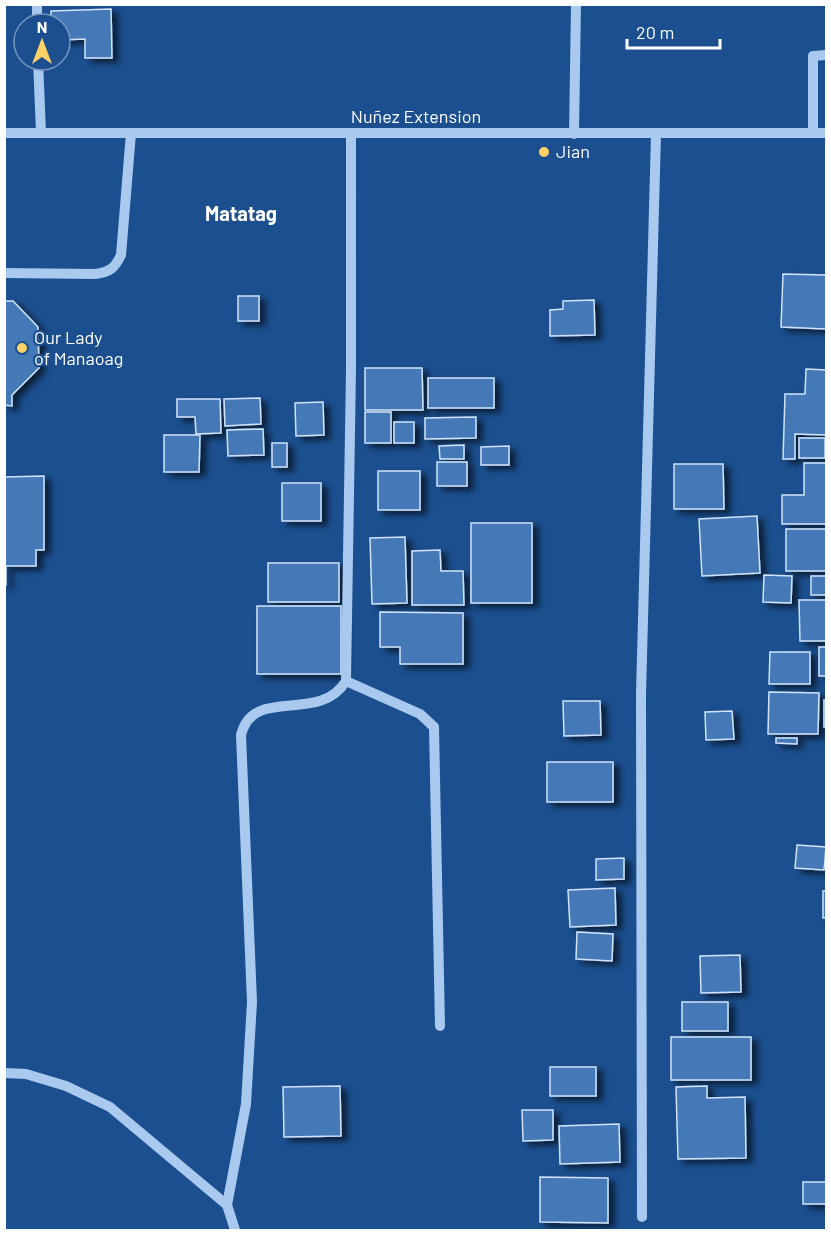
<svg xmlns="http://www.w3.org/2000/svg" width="831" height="1235" viewBox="0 0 831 1235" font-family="Barlow,sans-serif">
	<defs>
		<filter id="shadow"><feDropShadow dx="6" dy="4" stdDeviation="3" flood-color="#0009"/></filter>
	</defs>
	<rect width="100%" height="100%" fill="#1b4f8f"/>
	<!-- building -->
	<g fill="#4478b7" stroke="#cfe3fa" stroke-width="1.5" filter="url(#shadow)">
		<path d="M111,9L112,58H85V39L60,40V24H51V11Z"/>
		<path d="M783,274L826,275V329L781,327Z"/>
		<rect x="238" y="296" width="21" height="25"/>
		<path d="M594,300L595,335L550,336V310L563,309V301Z"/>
		<path d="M4,301H13L38,327L39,368L12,395V406L4,405Z"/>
		<path d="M365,368H422L423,410H365Z"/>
		<path d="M806,369L826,370V435L795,434V459H783L785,394H805Z"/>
		<rect x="428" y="378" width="66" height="30"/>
		<path d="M260,398L261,424L225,426L224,399Z"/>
		<path d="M177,399H220L221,433L196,434L195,417H177Z"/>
		<path d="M323,402L324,435L296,436L295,403Z"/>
		<rect x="365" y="412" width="26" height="31"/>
		<path d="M476,417V438L425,439V418Z"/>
		<rect x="394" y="422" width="20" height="21"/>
		<path d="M263,429L264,455L228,456L227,430Z"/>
		<path d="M164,435H200L199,472H164Z"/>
		<rect x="799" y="438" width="26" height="20"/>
		<rect x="272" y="443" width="15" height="24"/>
		<path d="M464,445V459H440L439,446Z"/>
		<path d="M509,446V465H481V447Z"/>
		<rect x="437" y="462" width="30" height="24"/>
		<path d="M804,463H826V524H782V495H804Z"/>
		<path d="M674,464H723L724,509H674Z"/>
		<rect x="378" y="471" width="42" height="39"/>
		<path d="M44,476V550H36V566H6V585H4V477Z"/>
		<rect x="282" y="483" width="39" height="38"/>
		<path d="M757,516L760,573L702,576L699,519Z"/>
		<rect x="471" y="523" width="61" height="80"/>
		<rect x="786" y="529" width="40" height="42"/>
		<path d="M405,537L407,603L372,604L370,538Z"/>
		<path d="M440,550L441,571H463L464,605H412V551Z"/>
		<rect x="268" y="563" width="71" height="39"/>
		<path d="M764,575L792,576L791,603L763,602Z"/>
		<rect x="811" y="576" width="15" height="19"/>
		<path d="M799,600H826V641H800Z"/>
		<rect x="257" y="606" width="84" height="68"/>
		<path d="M380,612L463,613V664H400V647H380Z"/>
		<rect x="819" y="647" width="7" height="29"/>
		<path d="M770,652H810V684H769Z"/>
		<path d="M769,692L819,693L818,734H768Z"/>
		<rect x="824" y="700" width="2" height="27"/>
		<path d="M563,701H600L601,735L564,736Z"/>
		<path d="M732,711L734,739L706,740L705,712Z"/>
		<path d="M776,738H797V744L776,743Z"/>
		<rect x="547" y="762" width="66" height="40"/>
		<path d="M797,845L826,847L824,870L795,868Z"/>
		<path d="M624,858V879L596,880V859Z"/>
		<path d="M615,888L616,925L570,927L568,890Z"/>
		<rect x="823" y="891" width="3" height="27"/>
		<path d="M577,932L613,934L612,961L576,959Z"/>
		<path d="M740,955L741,992L701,993L700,956Z"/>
		<rect x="682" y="1002" width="46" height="29"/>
		<rect x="671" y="1037" width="80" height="43"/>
		<rect x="550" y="1067" width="46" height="29"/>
		<path d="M340,1086L341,1136L284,1137L283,1087Z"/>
		<path d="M707,1086V1098L745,1097L746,1158L678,1159L676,1087Z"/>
		<path d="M522,1110H553V1140L523,1141Z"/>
		<path d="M619,1124L620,1162L560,1164L559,1126Z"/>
		<path d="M540,1177L608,1178V1223L540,1222Z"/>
		<rect x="803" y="1182" width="23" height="22"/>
	</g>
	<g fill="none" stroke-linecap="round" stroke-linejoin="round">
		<!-- minor -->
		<g stroke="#a9c9ee" stroke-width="10">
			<path d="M37,4V24"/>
			<path d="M38,60L41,133"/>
			<path d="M4,133H826"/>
			<path d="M813,133V56L826,55"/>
			<path d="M574,134L576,4"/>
			<path d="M4,273L95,274C110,272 115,268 121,255L131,133"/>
			<path d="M346,681L420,714L434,727L440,1026"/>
			<path d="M4,1073L26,1074L66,1086L110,1107L227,1205L235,1230"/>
			<path d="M227,1205L246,1104L252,1002L241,735C253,685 319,725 346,681L351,369V134"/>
			<path d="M642,1217L641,694L656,134"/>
		</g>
	</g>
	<!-- markers -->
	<g fill="#ffd166" stroke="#1b4f8f" stroke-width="2">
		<circle cx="544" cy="152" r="6"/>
		<circle cx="22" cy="348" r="6"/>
	</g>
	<g text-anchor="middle" stroke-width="4.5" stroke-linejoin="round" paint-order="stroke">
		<!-- street labels -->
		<g font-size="18" fill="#fff" stroke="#1b4f8f">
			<text x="416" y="123">Nuñez Extension</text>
		</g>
		<!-- poi labels -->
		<g font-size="18" fill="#fff" stroke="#1b4f8f" text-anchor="start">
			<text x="556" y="158">Jian</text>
			<text x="34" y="344">Our Lady<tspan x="34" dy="21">of Manaoag</tspan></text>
		</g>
		<!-- neighbourhood labels -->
		<g font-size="20" font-weight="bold" fill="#fff" stroke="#1b4f8f">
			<text x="241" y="221">Matatag</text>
		</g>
	</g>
	<!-- border -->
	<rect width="831" height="1235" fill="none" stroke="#ffffff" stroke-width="12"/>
	<!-- north arrow -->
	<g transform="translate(42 42)"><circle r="28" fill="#1b4f8f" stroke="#7695bc" stroke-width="1.5"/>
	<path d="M0-4.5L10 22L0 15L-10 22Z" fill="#ffd166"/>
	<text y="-9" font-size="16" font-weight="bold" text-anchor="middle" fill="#ffffff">N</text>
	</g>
	<!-- scale -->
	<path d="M627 39v9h93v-9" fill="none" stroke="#ffffff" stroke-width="3"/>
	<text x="636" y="39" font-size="18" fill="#ffffff" stroke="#1b4f8f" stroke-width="4.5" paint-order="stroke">20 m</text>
</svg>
